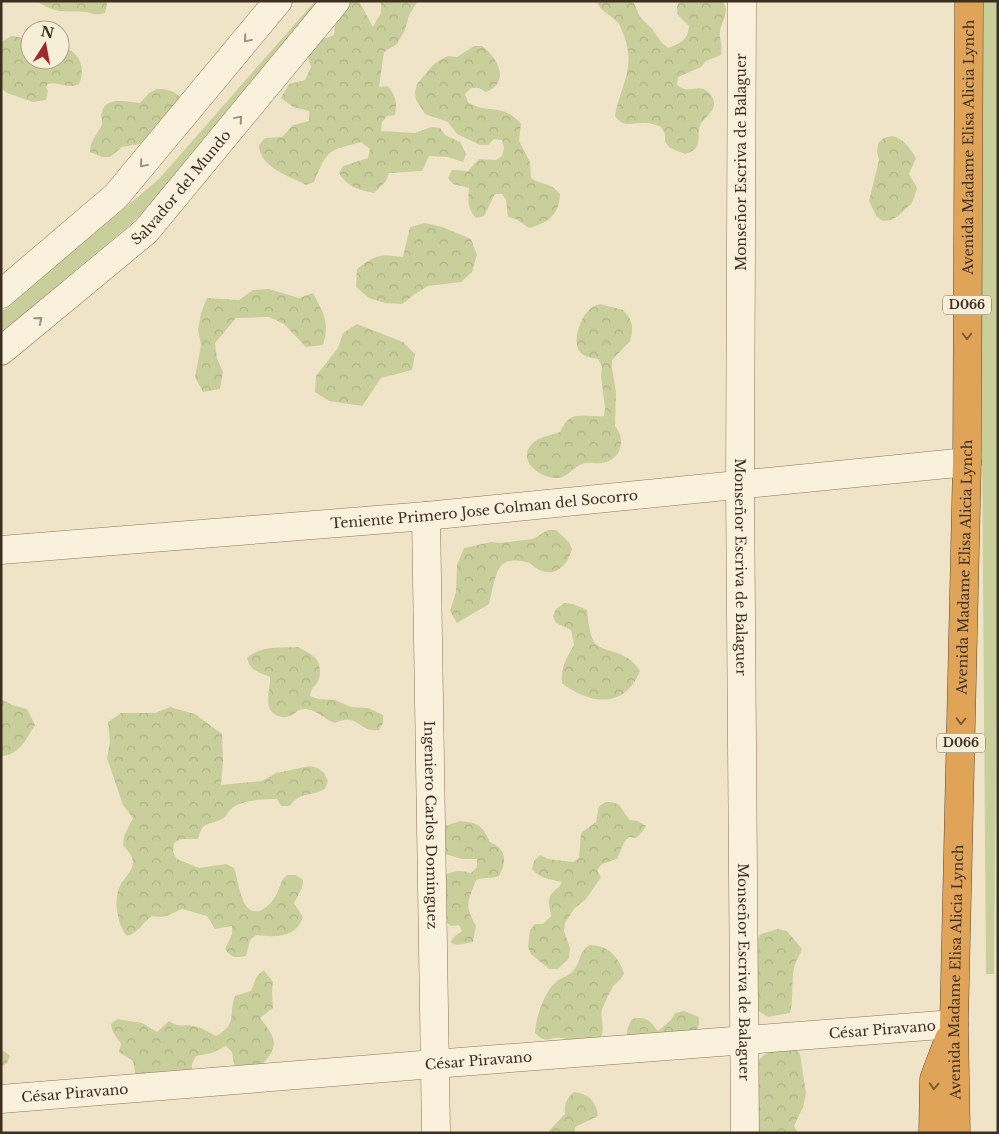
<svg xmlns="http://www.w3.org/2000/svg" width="999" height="1134" viewBox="0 0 999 1134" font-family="'Libre Baskerville',serif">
	<defs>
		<pattern id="forest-crowns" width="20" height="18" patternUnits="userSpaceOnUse" patternTransform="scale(1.25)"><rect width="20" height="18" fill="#c9cf9b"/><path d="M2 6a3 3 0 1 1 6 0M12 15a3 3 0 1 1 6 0" fill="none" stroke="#aeb285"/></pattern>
	</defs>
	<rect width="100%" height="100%" fill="#f0e4c8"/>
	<!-- green -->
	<g fill="#c9cf9b">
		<path d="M315,1H334L170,189L127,227L1,333V312L159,179Z"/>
		<path d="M982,1H998V543L994,974H986L982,446Z"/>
	</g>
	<!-- forest -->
	<g fill="url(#forest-crowns)">
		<path d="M37,1H106L107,5L105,13C95,16 94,13 85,12C65,11 55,14 37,1Z"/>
		<path d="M352,1H359L373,27L381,13V1H418L409,15L405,30L397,44L384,52L379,87L387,86C395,93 398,104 395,115L387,116L382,122L381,131L415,133L431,127L440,128L445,135L460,142L466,154L463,162L448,157L429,156L422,171L389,173L386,181L374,193C360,191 346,186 339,173L343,166L368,158L370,149L361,142C326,152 329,148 314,182L306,185C289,176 259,167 259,145L265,138L282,137L293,125L309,121V111L293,107L281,98L289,84L305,80L311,67L306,52L318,41L334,35L336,20L343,5Z"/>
		<path d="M597,1H633L640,17L652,29L662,43L668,48C681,43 688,40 689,26L677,14V6L680,1H722C731,11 722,20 720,31C719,40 723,45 721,55L706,61L701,67L678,77L677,85C679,86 681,88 684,89C694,91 701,84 709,93C723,108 705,115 700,126C696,140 704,148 685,154L670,148L665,142V134L661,127C656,125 651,123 645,123C631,122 625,129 615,116C616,107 619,99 622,90C631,65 631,50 620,26C614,15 600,13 597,1Z"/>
		<path d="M11,36C28,37 30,44 30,60H60V47C78,48 87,68 79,84C66,90 60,81 48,84L46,87L48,91L46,100L33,102L7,93L1,88V42Z"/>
		<path d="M474,46H482C498,58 511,82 486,92L479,88H471L465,94L468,102C487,115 503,102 521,124L519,141L530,162L531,178C543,186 551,182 560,194C559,215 548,223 529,228L516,219L508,217L506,200L502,194H495L484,216L476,218C467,208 468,201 469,188L453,184L448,178L452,170L468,171L479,159L496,160L502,156L504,148L502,140L494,139L488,145H480L457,134L448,122L425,114L416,100L415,92L417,84L433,65L440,60L448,56L457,57Z"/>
		<path d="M157,89C167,89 178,91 182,101L161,133L149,135L140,144L122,147L110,157H102L90,152C90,142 96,135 101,127C104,122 100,117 102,112C106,95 129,103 140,103L149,93Z"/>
		<path d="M892,136C903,138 910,148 916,158L909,174L917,188L912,203L898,216L891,220L883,221L876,216L869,201L879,160L877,152L878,143L884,138Z"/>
		<path d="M425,223L442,227L471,239L477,255L472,272L461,282L428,286L415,294L402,304L385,303L369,298L356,287L357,269C376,254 380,254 403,257L410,227Z"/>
		<path d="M269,289L299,298L313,293C324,315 330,321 323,345L306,347L284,324L269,317L236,318L215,343L217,358L223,372L220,389L203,392L195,377L201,345L198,330L201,313L207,298L239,300L253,290Z"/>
		<path d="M600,304L623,310L629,317L632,325V333L630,341L612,360V368L616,392L615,426C627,440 621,461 601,463C594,464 589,461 582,464C573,467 567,479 556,478C540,478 516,460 532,444C540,436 550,436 560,432C571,408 583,418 604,416L605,408L601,376L602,367L598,359C592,358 584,357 580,352C572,342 580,320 587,312C591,307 595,306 600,304Z"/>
		<path d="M357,324L403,342L415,354L412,370L381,378L362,406L329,401L315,392L316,376L338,348L343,333Z"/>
		<path d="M548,530H556L569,542L572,549C569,562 557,577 542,571C537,570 533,565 529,563C520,560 506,558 500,567C494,576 492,593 489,604L457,623L450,611L456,592L457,565L464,548L491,542L500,543L533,539Z"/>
		<path d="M564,603L573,604L587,610C588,620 589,632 594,642C601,653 628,649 640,671C625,709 590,705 562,683C560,668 567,657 574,645L571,630L556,623L553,616L556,609Z"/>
		<path d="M298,647C309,653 320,657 320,671C320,675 319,680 317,683C313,688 311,689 310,696L318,699L335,700L351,707L368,708L383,715V723L379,730C358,733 359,712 335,723C325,720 317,710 306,709C298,708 296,714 289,716C285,718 282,717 278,716C261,708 271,691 270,677C259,672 250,671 247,658C261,645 280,648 298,647Z"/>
		<path d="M1,699L12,705L27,709L35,725C26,739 20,755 1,756Z"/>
		<path d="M170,707L195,714L222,734L223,762L221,785L262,781L276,773L310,766L318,768L324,773L328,781L325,789C311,797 301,791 289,806H281L277,799C266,799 239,800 231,809C227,813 226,818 220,820C206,826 203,821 198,839H181L174,843L173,852L177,859L199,868L226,864L234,868C239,880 240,915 259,911C266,909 273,901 276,895C281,887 279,882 287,875H296L303,880L302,888L294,903L303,917C296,939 274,937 256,935L250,940L246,956C236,958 231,958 225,949L232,934V926L215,929L207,916L182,909C169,914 166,919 152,916C142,923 139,932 127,936C117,924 113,900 120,886C124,877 133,872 133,862C133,856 127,850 123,845L124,836L133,818L123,805L107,758L110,742L108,722L121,713H155Z"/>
		<path d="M606,802C623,802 620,809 630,820L638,821L646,826L642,832L636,838L629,837C622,843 621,851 617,859L602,864L597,870L601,877L586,899L574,909L565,923L564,931L570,948L569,958L558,969H549L531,954L528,947L530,930L535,924H543L551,916C551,911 548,903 549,899C550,892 559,889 562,882C550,879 540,879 532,869L534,861L540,855L548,859L573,862L579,858L581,833L596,822L599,806Z"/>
		<path d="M460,821C479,823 482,825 490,842C507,849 507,862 499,876C491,879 484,877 476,880C468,902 464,904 476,926L473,942L457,945L450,942L455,936L462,931L459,925L451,926L445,921V875C455,870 461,870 471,873L477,867V859H462L445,854L442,827Z"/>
		<path d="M778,929L787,931L802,949C800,955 795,962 794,968C791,983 794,998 790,1013L768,1017L749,1005L755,940L761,934Z"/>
		<path d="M589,945C608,945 618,956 624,973C621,981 620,979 614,985C611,989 605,1002 603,1007C598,1018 607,1025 600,1039L579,1047C574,1044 568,1039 563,1038C551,1035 547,1046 535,1033C535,1020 545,989 557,981C562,977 569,976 573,971C581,962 578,953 589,945Z"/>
		<path d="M264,970L273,982C271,991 273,999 273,1008L260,1018C277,1039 280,1046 260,1067H236L233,1060L232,1052L226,1046L212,1053L196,1056L192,1064V1072L136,1077L133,1061L119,1052L121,1044C117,1037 112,1033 111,1024L117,1019L142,1023L157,1032L169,1021C179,1028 182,1024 193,1026C201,1027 209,1032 216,1036C238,1024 228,1015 235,996L251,991L257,976Z"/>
		<path d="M684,1011L699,1017V1025L695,1033L629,1043C625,1033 627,1028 632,1019C646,1016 649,1020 658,1031L671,1020L675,1013Z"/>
		<path d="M777,1044L790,1045L800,1054L806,1093L803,1107L794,1126L798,1133H760L734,1106L747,1070Z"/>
		<path d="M1,1049L10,1056L7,1063L1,1067Z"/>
		<path d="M574,1092C588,1093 597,1102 598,1116L575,1127V1133H547L565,1114C564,1104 566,1099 574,1092Z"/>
	</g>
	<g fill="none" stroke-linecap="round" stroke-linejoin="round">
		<!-- minor casing -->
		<g stroke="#8d765c" stroke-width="29">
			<g id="minor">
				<path id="s1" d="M742,1L740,485L745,1133"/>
				<path d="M1,294L116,196L278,1"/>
				<path id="s2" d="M1,351L146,231L336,1"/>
				<path id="s3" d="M426,516L436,1133"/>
				<path id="s4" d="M1,550L426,516L967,462"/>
				<path id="s5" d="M1,1099L434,1064L954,1024"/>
			</g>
		</g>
		<!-- highway casing -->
		<g stroke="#5b4430" stroke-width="29">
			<g id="highway">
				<path d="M933,1133L934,1079L949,1039"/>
				<path id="s6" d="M956,1133L954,1024L967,462L969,1"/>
			</g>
		</g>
		<!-- minor -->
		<use href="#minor" stroke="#faf1dc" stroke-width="28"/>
		<!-- highway -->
		<use href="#highway" stroke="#e0a458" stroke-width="28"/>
	</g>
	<!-- one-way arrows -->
	<defs><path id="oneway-chevron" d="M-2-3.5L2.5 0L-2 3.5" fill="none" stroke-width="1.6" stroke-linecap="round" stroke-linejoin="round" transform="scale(1.25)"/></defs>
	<g stroke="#9c907e">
		<use href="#oneway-chevron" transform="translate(247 39) rotate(130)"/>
		<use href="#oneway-chevron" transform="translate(239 119) rotate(-50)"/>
		<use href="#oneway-chevron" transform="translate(143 164) rotate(130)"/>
		<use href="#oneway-chevron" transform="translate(39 320) rotate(-39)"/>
	</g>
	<g stroke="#7e5d36">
		<use href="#oneway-chevron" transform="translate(967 336) rotate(90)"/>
		<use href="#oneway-chevron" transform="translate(961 721) rotate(91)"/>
		<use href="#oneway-chevron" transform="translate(934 1086) rotate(93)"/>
	</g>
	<g text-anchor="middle" stroke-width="4" stroke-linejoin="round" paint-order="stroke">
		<!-- shield labels -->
		<g fill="#f7eed8" stroke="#756857" stroke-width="1">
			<rect x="943" y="295.5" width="48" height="19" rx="4"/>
			<rect x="937" y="733.5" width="48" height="19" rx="4"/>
		</g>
		<g font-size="12" font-weight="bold" fill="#3d2e20">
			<text x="967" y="309">D066</text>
			<text x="961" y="747">D066</text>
		</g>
		<!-- street labels -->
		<g font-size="14" fill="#3d2e20" stroke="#f7eed8">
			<text dy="5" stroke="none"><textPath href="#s6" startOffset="986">Avenida Madame Elisa Alicia Lynch</textPath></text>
			<text transform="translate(741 162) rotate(-90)" y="5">Monseñor Escriva de Balaguer</text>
			<text dy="5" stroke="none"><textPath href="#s2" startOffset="244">Salvador del Mundo</textPath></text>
			<text dy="5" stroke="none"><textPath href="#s4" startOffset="485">Teniente Primero Jose Colman del Socorro</textPath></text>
			<text dy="5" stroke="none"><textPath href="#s1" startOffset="566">Monseñor Escriva de Balaguer</textPath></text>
			<text dy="5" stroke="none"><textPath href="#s6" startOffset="566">Avenida Madame Elisa Alicia Lynch</textPath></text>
			<text dy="5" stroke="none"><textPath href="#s3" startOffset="309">Ingeniero Carlos Dominguez</textPath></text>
			<text dy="5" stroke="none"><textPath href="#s1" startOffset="971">Monseñor Escriva de Balaguer</textPath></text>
			<text dy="5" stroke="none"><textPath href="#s6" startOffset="161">Avenida Madame Elisa Alicia Lynch</textPath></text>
			<text dy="5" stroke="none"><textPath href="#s5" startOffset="884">César Piravano</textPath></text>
			<text dy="5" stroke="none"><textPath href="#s5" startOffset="479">César Piravano</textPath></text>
			<text dy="5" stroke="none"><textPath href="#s5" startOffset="74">César Piravano</textPath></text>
		</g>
	</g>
	<!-- border -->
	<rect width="999" height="1134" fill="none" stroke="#3d2e20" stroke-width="5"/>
	<!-- north arrow -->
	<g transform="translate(45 45) rotate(11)"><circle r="24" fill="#f7eed8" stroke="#ada18e"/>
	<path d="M0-4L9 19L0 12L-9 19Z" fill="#9e2a2b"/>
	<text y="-8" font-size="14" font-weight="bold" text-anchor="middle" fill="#3d2e20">N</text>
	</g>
</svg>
